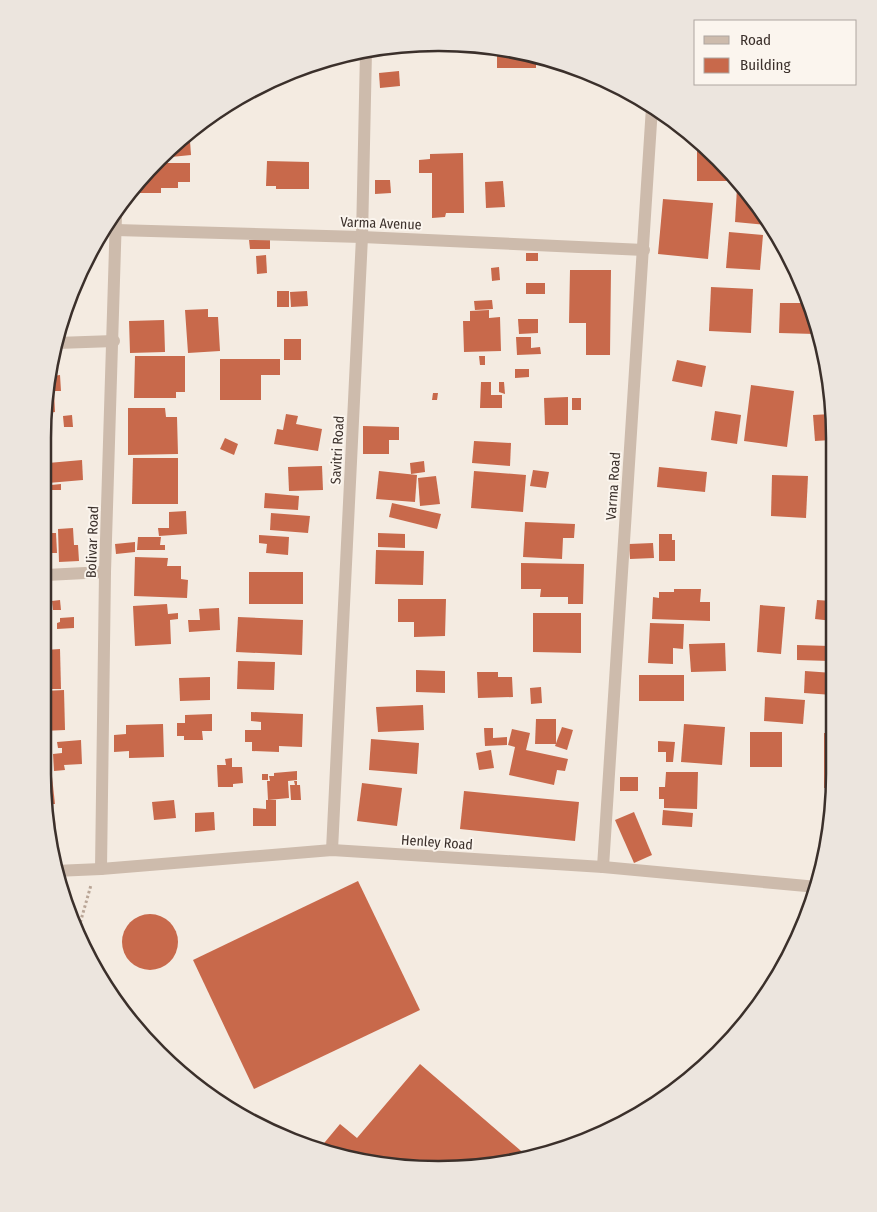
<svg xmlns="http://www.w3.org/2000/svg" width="877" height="1212" viewBox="0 0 877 1212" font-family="'Fira Sans Condensed',sans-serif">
	<rect width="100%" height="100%" fill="#f4ebe1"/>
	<!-- building -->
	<g fill="#c8694b">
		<path d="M497,49L536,55V68H497Z"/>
		<path d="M399,71L400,86L380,88L379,73Z"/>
		<path d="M190,141L191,155L171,157L170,150L177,142Z"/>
		<path d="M697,145H701L739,181H697Z"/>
		<path d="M463,153L464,213H446L445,217L432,218V173H419V160L430,159V154Z"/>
		<path d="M267,161L309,162V189H276V186H266Z"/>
		<path d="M159,163H190V182H178V188H161V193H135Z"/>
		<path d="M375,180H390L391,193L375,194Z"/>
		<path d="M503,181L505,207L486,208L485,182Z"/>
		<path d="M737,188H743L768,225L735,222Z"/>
		<path d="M663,199L713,203L708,259L658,254Z"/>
		<path d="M729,232L763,235L760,270L726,268Z"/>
		<path d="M270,239V249H250L249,240Z"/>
		<rect x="526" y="253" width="12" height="8"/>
		<path d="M266,255L267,273L257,274L256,256Z"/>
		<path d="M499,267L500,280L492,281L491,268Z"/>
		<path d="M570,270H611L610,355H586V323H569Z"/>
		<rect x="526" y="283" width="19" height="11"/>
		<path d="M711,287L753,289L751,333L709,331Z"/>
		<rect x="277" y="291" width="12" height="16"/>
		<path d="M307,291L308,306L291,307L290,292Z"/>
		<path d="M492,300L493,309L475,310L474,301Z"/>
		<path d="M780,303H806L815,334L779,333Z"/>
		<path d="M208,309V317H218L220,351L188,353L185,310Z"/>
		<path d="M489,310V318L500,317L501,351L464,352L463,321H470V311Z"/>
		<path d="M518,319H538V333L519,334Z"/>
		<path d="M164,320L165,352L130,353L129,321Z"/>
		<path d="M516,337H531V348L540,347L541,354L517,355Z"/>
		<rect x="284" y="339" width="17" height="21"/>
		<path d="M135,356H185V392H176V398H134Z"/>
		<path d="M479,356H485V365H480Z"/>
		<path d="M220,359H280V375H261V400H220Z"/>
		<path d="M677,360L706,366L702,387L672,381Z"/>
		<path d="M50,365H53V376L60,375L61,391H54L55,412L49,413Z"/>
		<path d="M515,369H529V377L515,378Z"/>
		<path d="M481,382H491V395H502V408H480Z"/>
		<path d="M499,382H504L505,394L499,392Z"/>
		<path d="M751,385L794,391L787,447L744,441Z"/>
		<path d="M433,393H438L437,400H432Z"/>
		<path d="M568,397V425H545L544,398Z"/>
		<rect x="572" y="398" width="9" height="12"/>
		<path d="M128,408H165L166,417H177L178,454L128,455Z"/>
		<path d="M715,411L741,415L737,444L711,440Z"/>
		<path d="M286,414L298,416L296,424L322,429L318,451L274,444L277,429L283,430Z"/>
		<path d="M831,414V440L815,441L813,415Z"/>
		<path d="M72,415L73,427H64L63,416Z"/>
		<path d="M363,426L399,427V440H389V454H363Z"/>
		<path d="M225,438L238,444L234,455L220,449Z"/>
		<path d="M474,441L511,443L510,466L472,463Z"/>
		<path d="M49,443H50L51,461H48Z"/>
		<path d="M133,458H178V504H132Z"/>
		<path d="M82,460L83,480L48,483V463Z"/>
		<path d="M424,461L425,472L411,474L410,463Z"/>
		<path d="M322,466L323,490L289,491L288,467Z"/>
		<path d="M659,467L707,472L705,492L657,487Z"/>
		<path d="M533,470L549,472L546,488L530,486Z"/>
		<path d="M379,471L417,475L415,502L376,499Z"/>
		<path d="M474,471L526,475L523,512L471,508Z"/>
		<path d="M772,475L808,476L806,518L771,516Z"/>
		<path d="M436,476L440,504L420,506L418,478Z"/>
		<path d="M61,484V490H52L51,485Z"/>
		<path d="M265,493L299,496L298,510L264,508Z"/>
		<path d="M392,503L441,514L437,529L389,517Z"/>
		<path d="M186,511L187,534L159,536L158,528H169V512Z"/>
		<path d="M825,511H832V536L825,537Z"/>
		<path d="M271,513L310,516L308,533L270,530Z"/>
		<path d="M525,522L575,524L574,538H563L562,559L523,557Z"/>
		<path d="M73,528L74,545H78L79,561L59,562L58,529Z"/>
		<path d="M47,533H56L57,553H47Z"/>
		<path d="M378,533L405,534V548L378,547Z"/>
		<path d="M659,534H672V540H675V561H659Z"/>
		<path d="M259,535L289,537L288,555L266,553L267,544L259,543Z"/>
		<path d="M138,537H161L160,545H165V550H137Z"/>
		<path d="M135,542V552L116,554L115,544Z"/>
		<path d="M653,543L654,558L630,559L629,544Z"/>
		<path d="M376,550L424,551L423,585L375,584Z"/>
		<path d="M135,557L168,558L167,566H181V579L188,580L187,598L134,596Z"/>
		<path d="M521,563L584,564L583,604H568V597H540L541,589H521Z"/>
		<rect x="249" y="572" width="54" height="32"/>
		<path d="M674,589H701L700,602H710V621L652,619L653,597L659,598V592H674Z"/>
		<path d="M398,599H446L445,636L414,637V622H398Z"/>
		<path d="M50,600L52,613L46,614V601Z"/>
		<path d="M60,600L61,610H53L52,601Z"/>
		<path d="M817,600L832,601L833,621L815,619Z"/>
		<path d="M167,604L168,614L178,613V619L170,620L171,644L135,646L133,606Z"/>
		<path d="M760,605L785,607L781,654L757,652Z"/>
		<path d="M219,608L220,630L189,632L188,620H200L199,609Z"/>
		<path d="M533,613H581V653L533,652Z"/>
		<path d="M74,617V628L57,629V623L60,622V618Z"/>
		<path d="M238,617L303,620L302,655L236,652Z"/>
		<path d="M650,623L684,624L683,649L673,648V664L648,663Z"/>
		<path d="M725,643L726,671L691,672L689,644Z"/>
		<path d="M797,645L830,646V661L797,660Z"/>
		<path d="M60,649L61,689H44L45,650Z"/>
		<path d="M238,661L275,662L274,690L237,689Z"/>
		<path d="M416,670L445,671V693L416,692Z"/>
		<path d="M805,671L833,673V695L804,693Z"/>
		<path d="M477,672H498V677H512L513,697L478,698Z"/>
		<rect x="639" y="675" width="45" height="26"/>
		<path d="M210,677V700L180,701L179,678Z"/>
		<path d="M541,687L542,703L531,704L530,688Z"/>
		<path d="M64,690L65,730L43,731L44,691Z"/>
		<path d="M765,697L805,700L803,724L764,721Z"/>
		<path d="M423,705L424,730L378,732L376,707Z"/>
		<path d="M251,712L303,714L302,747L279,746V752L252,751V742H245V730H261V722L251,721Z"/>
		<path d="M212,714V731H202L203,740H184V736H177V723H185V715Z"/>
		<path d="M536,719H556V744H535Z"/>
		<path d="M163,724L164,757L129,758V751L114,752V735L126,734V725Z"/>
		<path d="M684,724L725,727L722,765L681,762Z"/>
		<path d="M562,727L573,730L567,750L555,746Z"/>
		<path d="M484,728H493V738L507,737V745L485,746Z"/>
		<path d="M512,729L530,733L526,750L568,759L565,771L557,770L554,785L509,775L515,747L508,745Z"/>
		<rect x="750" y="732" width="32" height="35"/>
		<path d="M824,733H833L834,788H824Z"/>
		<path d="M371,739L419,743L417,774L369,770Z"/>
		<path d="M81,740L82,764L64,765L65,770L54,771L53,754L62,753V748H58L57,742Z"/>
		<path d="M658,741L675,742L673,762H666V752H658Z"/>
		<path d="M491,750L494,768L479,770L476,753Z"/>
		<path d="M232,758V767H242L243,783L233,784V787H218L217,765H226L225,759Z"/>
		<path d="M297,771V780L288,781L289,798L268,800L267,781H270L269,776H274V773Z"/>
		<path d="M666,772H698L697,809L664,808V799H659V787H665Z"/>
		<rect x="262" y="774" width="6" height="6"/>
		<path d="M52,777L55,804H47L43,777Z"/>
		<rect x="620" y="777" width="18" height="14"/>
		<path d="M294,781H297V785H300L301,800H291L290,785H295Z"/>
		<path d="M362,783L402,788L397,826L357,821Z"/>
		<path d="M464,791L579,802L575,841L460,829Z"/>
		<path d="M174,800L176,818L154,820L152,802Z"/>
		<path d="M266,800H276V826H253V808L266,809Z"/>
		<path d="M824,805H833L825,851H824Z"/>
		<path d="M663,810L693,813L692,827L662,825Z"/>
		<path d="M214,812L215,830L195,832V813Z"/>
		<path d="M634,812L652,855L634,863L615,820Z"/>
		<path d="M55,820L56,838L51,839L49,821Z"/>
		<path d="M358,881L420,1010L254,1089L193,960Z"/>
		<circle cx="150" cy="942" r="28"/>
		<path d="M420,1064L527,1156L490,1166L362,1162L320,1148L340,1124L357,1138Z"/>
	</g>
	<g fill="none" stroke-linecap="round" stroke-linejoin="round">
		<!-- path -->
		<path stroke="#b9a596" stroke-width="3" stroke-dasharray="2.5 2.5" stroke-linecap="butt" d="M79,927L91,885"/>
		<!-- minor -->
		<g stroke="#cdbbac" stroke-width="12">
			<path d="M116,230L362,237L644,250"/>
			<path d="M57,343L114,341"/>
			<path d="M46,575L105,572"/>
			<path d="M332,850L362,237L366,51"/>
			<path d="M603,867L652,107"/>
			<path d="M101,869L105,572L116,215"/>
			<path d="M55,871L101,869L332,850L603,867L817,887"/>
		</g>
	</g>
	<g text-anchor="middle" stroke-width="4" stroke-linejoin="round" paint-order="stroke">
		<!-- street labels -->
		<g font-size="14" fill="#3b302b" stroke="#fbf5ee">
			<text transform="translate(381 223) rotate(2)" y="5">Varma Avenue</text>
			<text transform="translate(337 450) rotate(-87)" y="5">Savitri Road</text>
			<text transform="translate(613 486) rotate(-86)" y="5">Varma Road</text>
			<text transform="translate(92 542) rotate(-88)" y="5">Bolivar Road</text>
			<text transform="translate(437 842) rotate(4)" y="5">Henley Road</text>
		</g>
	</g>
	<!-- crop -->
	<path d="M0 0H877V1212H0ZM438 51H439A387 387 0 0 1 826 438V774A387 387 0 0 1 439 1161H438A387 387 0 0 1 51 774V438A387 387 0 0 1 438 51Z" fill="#ece5de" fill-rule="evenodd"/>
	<path fill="none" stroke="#3b302b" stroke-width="2.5" d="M438 51H439A387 387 0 0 1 826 438V774A387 387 0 0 1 439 1161H438A387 387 0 0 1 51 774V438A387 387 0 0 1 438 51Z"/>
	<!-- legend -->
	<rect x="694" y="20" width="162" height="65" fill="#fbf5ee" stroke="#aea6a0"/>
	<rect x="704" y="36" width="25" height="8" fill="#cdbbac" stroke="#aea6a0"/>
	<text x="740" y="45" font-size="15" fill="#3b302b">Road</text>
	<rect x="704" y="58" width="25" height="15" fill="#c8694b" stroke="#aea6a0"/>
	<text x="740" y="70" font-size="15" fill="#3b302b">Building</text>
</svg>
